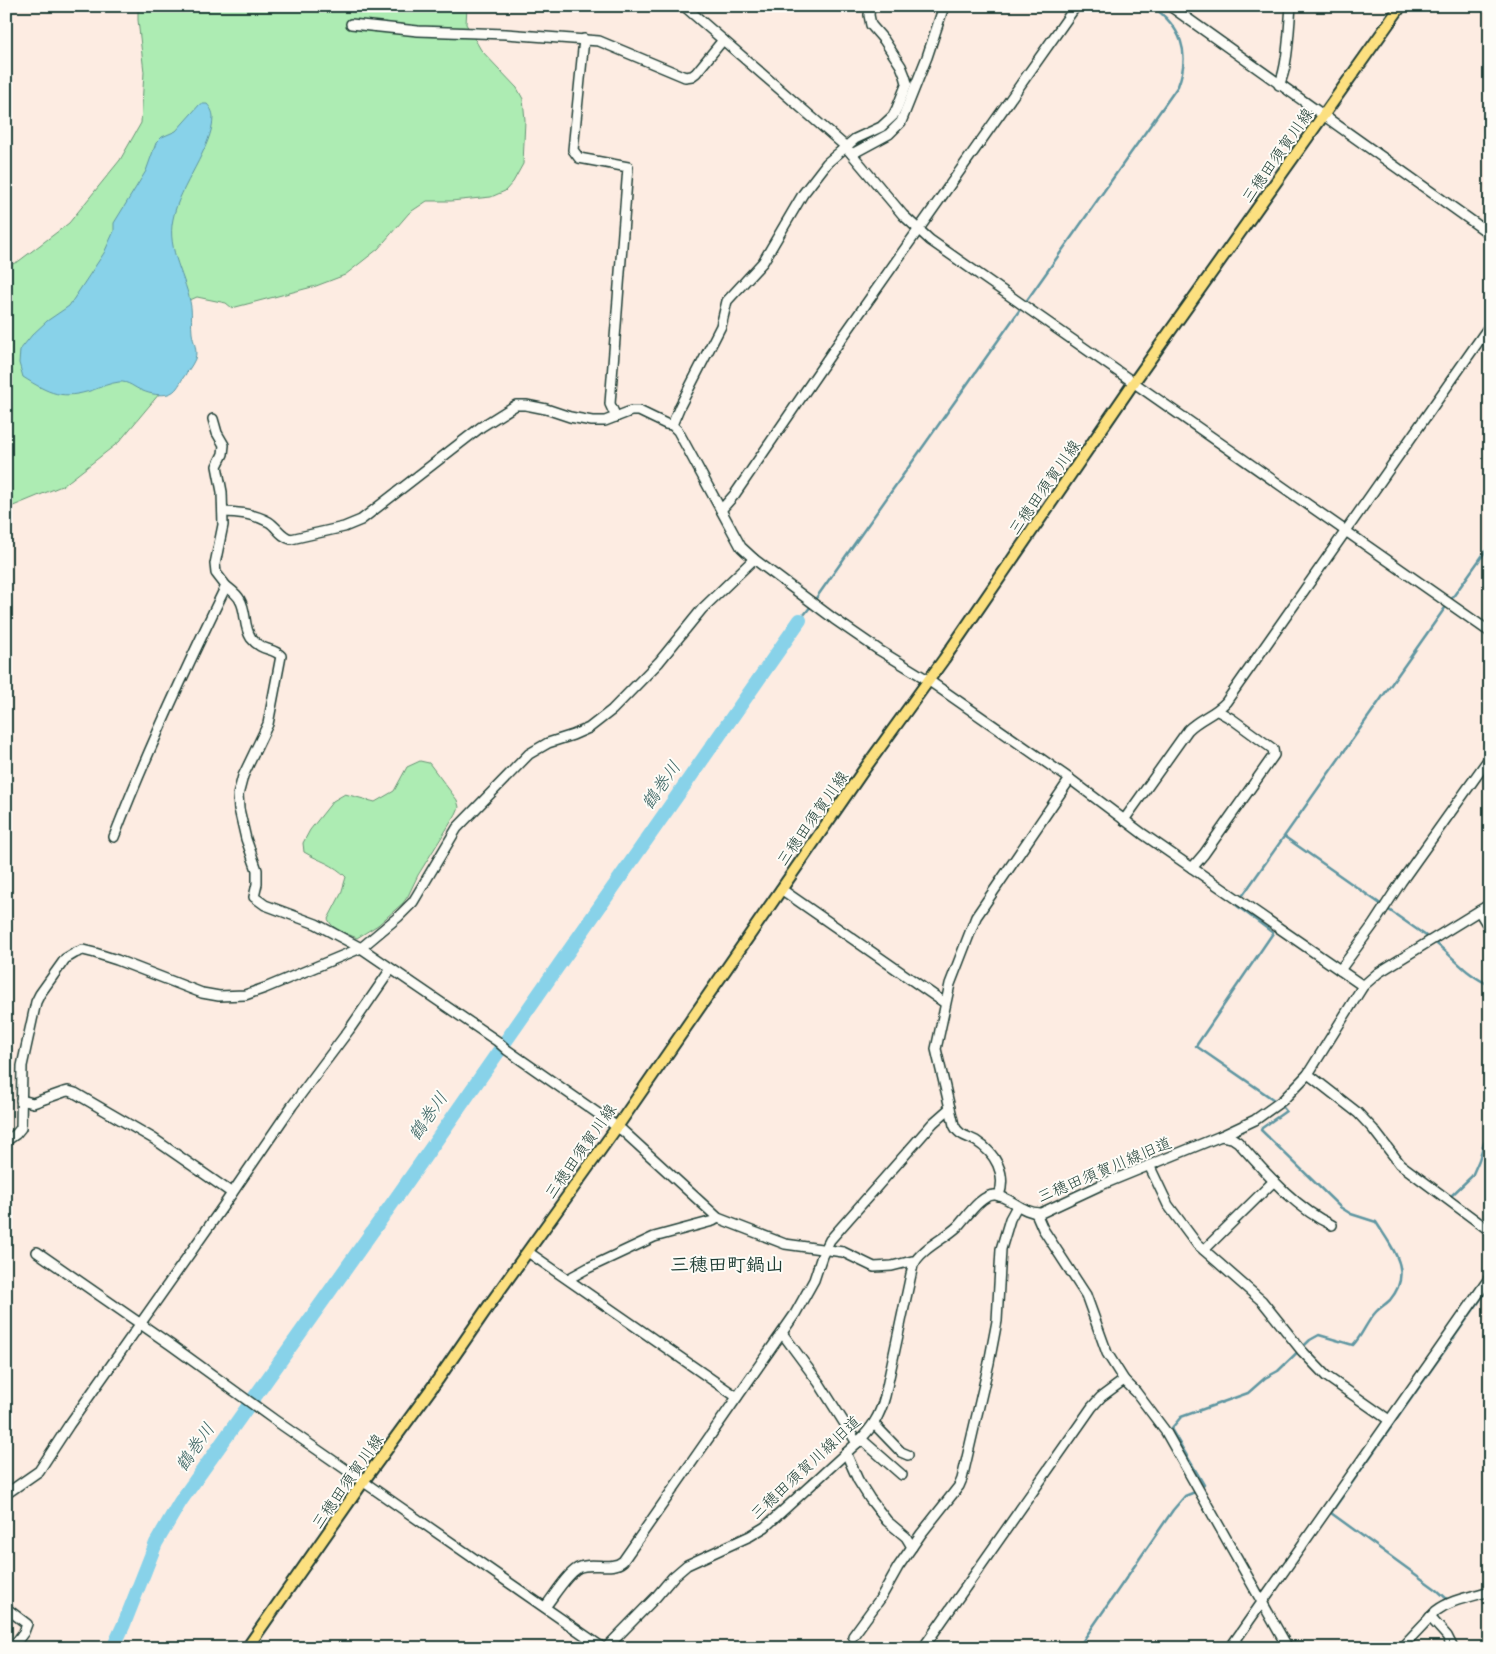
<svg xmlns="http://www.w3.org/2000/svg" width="1496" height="1654" viewBox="0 0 1496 1654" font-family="'Playpen Sans','Klee One',sans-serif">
	<rect width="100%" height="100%" fill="#fdece2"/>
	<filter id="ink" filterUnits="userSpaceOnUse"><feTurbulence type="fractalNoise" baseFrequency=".02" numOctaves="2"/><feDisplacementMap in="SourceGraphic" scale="10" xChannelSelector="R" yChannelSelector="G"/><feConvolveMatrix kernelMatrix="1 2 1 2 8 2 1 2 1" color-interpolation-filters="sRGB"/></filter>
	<g filter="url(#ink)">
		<!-- green -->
		<g fill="#adecb3" stroke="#669474">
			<path d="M138,6H467L466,24L481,50L517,88L523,99L525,120L523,164L513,182L505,191L491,197L451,201H427L409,213L378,249L345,275L316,286L232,308L226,303L197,297L183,303L170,381L119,442L64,485L6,509V267L19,261L69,223L120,160L141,123L144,72L138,20Z"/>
			<path d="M420,761L429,763L457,800L459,807L456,814L418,875L408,896L403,903L378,925L357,938C346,933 333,931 328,919L341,894L346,877C334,864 319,861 304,852L303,843L310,830L333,801L345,794L375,802L394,791L407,767Z"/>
		</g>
		<!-- water -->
		<path fill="#88d2e9" stroke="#5e96a1" d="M200,104H207C210,107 213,112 213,117C213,147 179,187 173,219C166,250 187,278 191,307C192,315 191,324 192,333C193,342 198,349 195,359C192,366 187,372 183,378C179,385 176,392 168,394C161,396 150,394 143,391C134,388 129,381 119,382C110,383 101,387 93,390C62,400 50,394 23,377L19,363L20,350L32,335L47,321L69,306L104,253L114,231V223L146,171L156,143L162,137L176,131Z"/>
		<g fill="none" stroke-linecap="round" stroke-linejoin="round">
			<!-- stream -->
			<g stroke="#5e96a1" stroke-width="2.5">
				<path d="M1025,303L1178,86C1191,52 1181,27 1152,6"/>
				<path d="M814,601L1021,308"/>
				<path d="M1450,601L1490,545"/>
				<path d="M800,620L811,606"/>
				<path d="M1285,837L1429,938"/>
				<path d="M1433,941C1453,956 1467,976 1490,985"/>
				<path d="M1449,1198L1472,1176L1479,1160L1484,1143L1490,1132"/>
				<path d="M1469,1210L1490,1225"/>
				<path d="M1442,1602L1447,1599L1437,1590L1331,1513L1490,1286"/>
				<path d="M1078,1648L1173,1510L1185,1496L1195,1492L1204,1485L1171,1429L1181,1417L1248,1393L1265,1378L1278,1371L1310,1340L1319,1335L1353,1345C1362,1336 1366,1323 1375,1313C1379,1308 1385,1305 1390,1300C1414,1271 1392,1248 1376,1222L1351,1214L1340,1207L1261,1130L1262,1128L1286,1111L1280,1104L1196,1046L1273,933L1236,905L1447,605"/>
			</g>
			<!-- river -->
			<path stroke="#88d2e9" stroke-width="14" d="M113,1648L124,1624L156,1543L180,1502L401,1191L800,620"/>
			<!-- minor casing -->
			<g stroke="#1f3d34" stroke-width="12">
				<g id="minor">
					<path d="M684,6L845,146L903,215L930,240L1490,632"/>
					<path d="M1170,6L1490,234"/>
					<path d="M351,24L418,31L506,34L599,41L685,77L692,76L696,73L723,40"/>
					<path d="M584,39L573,150L579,158L628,167L610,404L616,417"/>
					<path d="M1279,85C1288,68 1289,27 1291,6"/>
					<path d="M852,154L889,134L901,122L927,57L944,6"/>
					<path d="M672,425L680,406L721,326L727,301L763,262L803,194L827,163L855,139L881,127L893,116L897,108L907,83L905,76L901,66L884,40L871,25L869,15L870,6"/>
					<path d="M721,510L735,494L835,348L1076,6"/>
					<path d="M223,512C238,512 256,515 269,522C277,527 281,537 291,539L344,527L361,520L481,427L516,405H526L546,409L570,417L592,421H605L631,411H639L666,424L672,425L678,431L741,547L754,559L834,619L879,650L928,680L1070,779L1143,834L1363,986"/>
					<path d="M226,586C231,590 237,594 240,600C247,612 243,626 251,638C262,652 273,647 281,656L268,724L243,776L238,795L239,809L246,839L257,870V884L254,897L265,905L316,924L361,948L497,1041L507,1050L623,1131L718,1218L785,1244L843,1252L874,1267L892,1266L912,1261L915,1262"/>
					<path d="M1124,820L1188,730C1200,718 1214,715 1226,702L1490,325"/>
					<path d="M114,837C147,752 186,668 226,586L216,573L215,564L223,525L222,492L217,466L223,454L224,445L217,433L213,419"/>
					<path d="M1192,868L1204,854L1274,755L1273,749L1232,719L1218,711"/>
					<path d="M781,889L945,1003"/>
					<path d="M1479,911L1490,929"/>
					<path d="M1340,970L1373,925L1401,882L1490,757"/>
					<path d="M1308,1074L1358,1113L1373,1129L1400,1164L1490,1231"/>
					<path d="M21,1100L33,1103L64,1092L68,1091L75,1093L154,1139L232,1193"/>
					<path d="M1221,1136L1232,1138L1238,1142C1264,1171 1296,1209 1332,1225"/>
					<path d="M6,1141L16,1134L21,1128L22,1066L36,1002L40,994L65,959L75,953L83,950L95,953L117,960L202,993L219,996L245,995L265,988L361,948L398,917L413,902L457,828L529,754L548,743L573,735L589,728L612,710L659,662L702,609L754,559"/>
					<path d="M1149,1165L1168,1205L1197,1244L1262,1301L1302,1351L1326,1376L1389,1420"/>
					<path d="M999,1196C1007,1173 995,1153 976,1141C967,1136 959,1136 954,1125L936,1049L950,984L976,917L1070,779"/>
					<path d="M1036,1213L1043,1229L1086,1295L1107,1353L1124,1380L1136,1392L1166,1432L1288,1648"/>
					<path d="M1204,1250L1274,1181"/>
					<path d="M37,1252L171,1345L276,1421L603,1648"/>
					<path d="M528,1252L737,1397"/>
					<path d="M568,1279L588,1268L654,1237L713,1221L718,1218"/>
					<path d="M782,1333L819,1383L857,1443"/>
					<path d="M874,1424L901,1452L908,1455"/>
					<path d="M861,1439L902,1475"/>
					<path d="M846,1453L858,1480L870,1499L887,1521L906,1537L912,1547"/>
					<path d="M6,1494L39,1471L69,1425L224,1205L292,1106L349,1030L391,969"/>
					<path d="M545,1607C554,1596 566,1575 578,1568C591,1561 612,1571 623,1561L795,1314L814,1280L822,1256L830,1240L933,1123L950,1108"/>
					<path d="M6,1608L27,1624L24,1632L12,1648"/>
					<path d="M1430,1617L1447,1636L1453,1648"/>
					<path d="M853,1636L880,1599L898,1567L921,1534L959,1486L962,1479L989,1363L997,1321L1001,1249L1010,1219L1017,1206"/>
					<path d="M606,1648L656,1597L673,1577L687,1565L750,1536L765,1527L857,1443C872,1428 880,1416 885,1396L913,1265C922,1248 943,1240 957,1227C966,1218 981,1194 995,1195C1009,1196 1023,1214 1041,1213L1101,1185L1221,1136L1255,1120L1283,1100L1308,1074L1363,986L1378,973L1490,904"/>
					<path d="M923,1648L1092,1407L1101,1397L1124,1380"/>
					<path d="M1230,1648L1490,1277"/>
					<path d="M1401,1648L1436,1611C1452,1599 1471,1597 1490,1591"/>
				</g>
			</g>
			<!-- major casing -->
			<g stroke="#1f3d34" stroke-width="14">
				<path id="major" d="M247,1648L363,1482L439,1378L490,1304L617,1127L863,771L944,659L1134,382L1401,6"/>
			</g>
			<!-- minor -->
			<use href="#minor" stroke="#fdfcf7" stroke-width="9"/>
			<!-- major -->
			<use href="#major" stroke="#fce080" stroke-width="10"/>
		</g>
	</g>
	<g text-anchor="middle" stroke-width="4" stroke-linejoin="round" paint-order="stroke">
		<!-- street labels -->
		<g font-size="16" fill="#1f3d34" stroke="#fdfcf7">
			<text transform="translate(1277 155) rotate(-55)" y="6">三穂田須賀川線</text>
			<text transform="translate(1044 487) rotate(-55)" y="6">三穂田須賀川線</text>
			<text transform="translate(812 818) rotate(-55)" y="6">三穂田須賀川線</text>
			<text transform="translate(580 1151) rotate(-55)" y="6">三穂田須賀川線</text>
			<text transform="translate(1104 1169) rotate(-23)" y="6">三穂田須賀川線旧道</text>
			<text transform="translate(805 1467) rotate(-43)" y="6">三穂田須賀川線旧道</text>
			<text transform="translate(347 1481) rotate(-55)" y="6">三穂田須賀川線</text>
		</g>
		<!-- water labels -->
		<g font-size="18" font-style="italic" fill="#396261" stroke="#fdfcf7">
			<text transform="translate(661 785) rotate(-55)" y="6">鶴巻川</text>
			<text transform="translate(428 1116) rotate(-55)" y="6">鶴巻川</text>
			<text transform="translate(195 1447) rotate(-55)" y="6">鶴巻川</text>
		</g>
		<!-- quarter labels -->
		<g font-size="19" font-weight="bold" fill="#1f3d34" stroke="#fdfcf7">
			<text x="727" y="1271">三穂田町鍋山</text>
		</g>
	</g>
	<!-- margin -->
	<rect width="1496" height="1654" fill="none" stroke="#fdfcf7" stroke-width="25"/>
	<rect x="12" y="12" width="1471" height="1629" fill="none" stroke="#1f3d34" stroke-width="2" filter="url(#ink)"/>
</svg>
